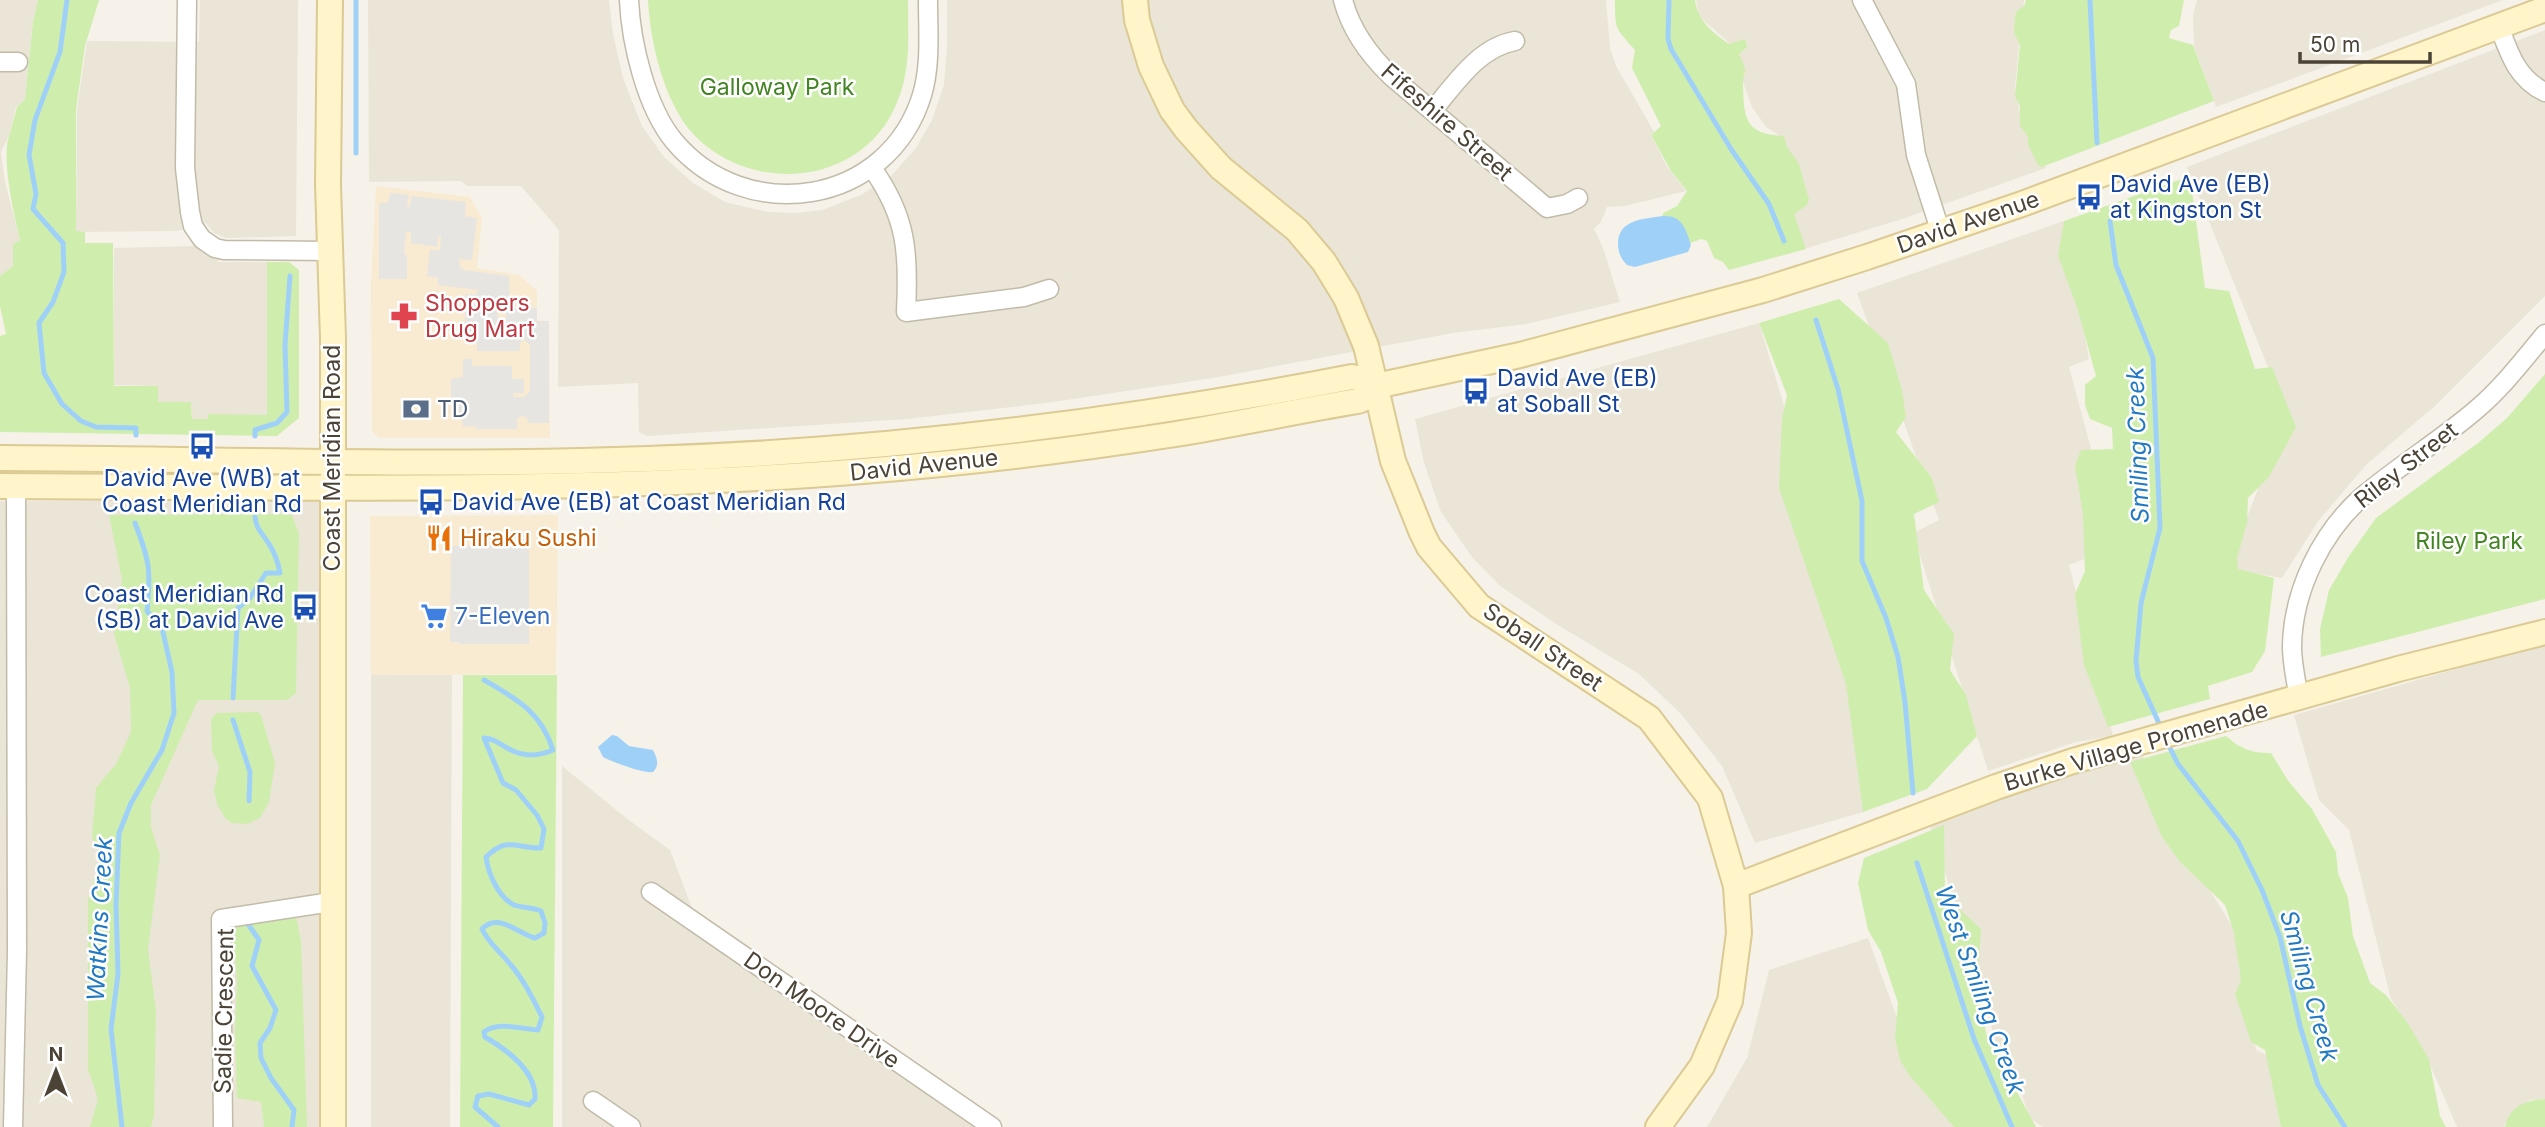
<svg xmlns="http://www.w3.org/2000/svg" width="2545" height="1127" viewBox="0 0 2545 1127" font-family="Inter,sans-serif">
	<rect width="100%" height="100%" fill="#f6f2e9"/>
	<!-- residential -->
	<g fill="#eae5d6">
		<path d="M0,0H39L33,19L25,99L16,107L10,133L1,153L5,182L20,240L13,244V266L0,276Z"/>
		<path d="M200,0H298L296,236L226,238L214,233L206,223L177,231L76,232L77,109L87,41L199,42Z"/>
		<path d="M368,0H609L613,34L623,78L642,126L664,157L693,183L725,202L767,212L797,213L822,210L861,195L891,176L916,148L932,120L944,85L947,46V0H1606L1610,48L1616,66L1654,132L1651,135L1666,165L1686,191L1625,206L1607,207L1601,222L1594,229L1603,248L1620,302L1526,324L1453,333L1213,378L1046,403L907,419L647,436L639,432L638,383L558,387L559,230L521,186H467L461,181L369,182Z"/>
		<path d="M1696,0H2024L2015,86L2022,125L2046,168L1902,219L1804,249L1787,207L1793,167L1779,135L1766,127L1752,107L1729,43L1699,16Z"/>
		<path d="M2197,0H2503L2216,107L2194,46L2193,14Z"/>
		<path d="M2545,30V296L2436,405L2367,464L2319,520L2282,578L2227,569L2287,414L2187,167Z"/>
		<path d="M2064,221L2089,359L2069,367L2096,467L2100,553L2069,565L2113,736L2076,742L1988,771L1913,533L1939,520L1857,293Z"/>
		<path d="M196,246L219,259L218,262H267V415H208V419H192L191,402H158V386L114,385V248Z"/>
		<path d="M1759,323L1789,422L1833,630L1865,753L1863,812L1755,843L1722,766L1681,714L1639,674L1558,625L1500,586L1472,557L1441,512L1424,463L1415,419Z"/>
		<path d="M327,500L321,1127H0V501Z"/>
		<path d="M2545,644V1099L2530,1100L2504,1125L2505,1127H2457L2424,1051L2391,999L2349,830L2319,800L2294,715Z"/>
		<path d="M371,675H452L450,1127H371Z"/>
		<path d="M2142,753L2171,827L2235,931L2256,1050L2269,1056L2287,1127H2043L2030,1118L2006,1050L1998,1051L1970,949L1928,820L2046,777Z"/>
		<path d="M562,766L630,821L670,850L693,911L993,1127H562Z"/>
		<path d="M1868,938L1904,1037L1957,1127H1707L1747,1058L1769,970Z"/>
	</g>
	<!-- commercial -->
	<g fill="#f9ead2">
		<path d="M376,186L470,197L482,218L477,268L519,275L537,291V320L549,321L550,438H379L372,431L371,284Z"/>
		<path d="M558,515L556,674L371,675L370,516Z"/>
	</g>
	<!-- green -->
	<g fill="#cfeeae">
		<path d="M38,0H99L85,46L76,109V231L85,232V243H113L114,386H158V402H191L192,419H208V414L267,415V262H289L299,270V418L277,436L0,432V336L6,334L0,306V276L13,266V244L20,240C14,213 0,156 10,133L17,107L25,99L33,21Z"/>
		<path d="M648,0H908C908,34 911,68 898,100C866,185 754,197 694,135C664,103 650,42 648,0Z"/>
		<path d="M1615,0H1695C1698,21 1712,32 1729,44L1745,39L1747,47L1739,54C1741,59 1744,64 1745,69C1745,75 1742,80 1743,86C1744,120 1746,134 1784,136L1787,147L1799,164L1809,200L1806,206L1795,213V217L1806,249L1729,270L1723,262L1714,258L1707,241L1701,239L1688,244L1662,219L1663,213L1677,206L1687,191L1671,171L1651,135L1661,126L1632,68L1635,50C1615,27 1615,31 1615,0Z"/>
		<path d="M2026,0H2184L2179,26L2171,30L2169,38L2193,45L2214,101L2042,167L2038,165L2028,145V137L2020,126V106L2015,96L2020,45L2014,33L2015,16L2017,11L2024,6Z"/>
		<path d="M2190,176L2205,288L2229,291L2255,369L2272,367L2296,427L2269,477L2248,498L2247,523L2237,558L2238,569L2274,578L2265,651L2252,672L2208,686L2210,699L2108,727L2084,665L2075,594L2085,571L2083,514L2075,466L2081,450L2113,449L2112,428L2090,419L2085,405V385L2096,376L2077,307L2058,256L2064,221Z"/>
		<path d="M1839,299L1888,343L1902,390L1906,417L1896,432L1932,478L1939,502L1914,514L1924,590L1954,634L1950,670L1966,695L1977,736L1927,789L1863,812L1846,684L1779,488L1782,419L1787,395L1759,323Z"/>
		<path d="M2545,374V599L2321,657L2320,629L2329,590L2349,556L2376,518L2478,443L2507,418Z"/>
		<path d="M277,514L292,515L299,534L296,693L287,700H198L151,805V827L160,855L148,950L156,1010L154,1116L151,1127H90L98,1099L88,1069V901L100,858L92,836L96,788L116,764L131,732L130,688L114,634L122,580L109,515Z"/>
		<path d="M463,675H557L553,1127H460Z"/>
		<path d="M258,712L261,715L275,763L269,802L260,818L247,824L232,823L225,818L217,804L214,790L219,766L212,751L211,719L217,713Z"/>
		<path d="M2226,736C2241,749 2251,753 2271,753L2289,782L2312,809L2336,852L2338,873L2348,898L2353,936L2370,983L2386,995L2407,1022L2429,1059L2440,1116L2446,1127H2281L2265,1050L2251,1042L2235,994L2241,980L2234,933L2225,905L2180,862L2162,837L2130,762Z"/>
		<path d="M1944,825L1945,896L1981,929L1977,988L1987,1037L2036,1127H1954L1909,1075L1900,1060L1895,1038L1898,1003L1881,952L1868,930L1858,883L1864,858Z"/>
		<path d="M295,911L301,941L307,1127H264L261,1102L237,1098L235,1030L237,980L232,926L235,916Z"/>
		<path d="M2545,1099V1127H2505C2509,1107 2525,1100 2545,1099Z"/>
	</g>
	<!-- parking -->
	<g fill="#e7e5e1">
		<path d="M390,193L409,195L407,206L409,208L412,196L466,202L465,216L477,218L472,260L459,259L460,267L464,270L509,276L510,303L497,305V315L499,319L506,320V308H537V321H549V423H529L526,417L521,416L517,419V429H476V426L463,427L462,416H451V379L463,377V359H472V366H512V379H524V393H514L513,397H525L530,391V345L522,338L519,351H477V338H465V294H476L478,290L438,285V278L427,276L430,250H440L441,235L439,236L437,247L411,243V232L406,231L404,253L407,256V279H379V203H388Z"/>
		<path d="M451,546H529V644H459V642H450Z"/>
	</g>
	<!-- water -->
	<g fill="#9fd1f8">
		<path d="M1663,216C1682,215 1686,229 1691,245L1688,252L1635,267L1627,265C1621,259 1618,252 1618,244C1618,219 1644,219 1663,216Z"/>
		<path d="M612,735L617,736L629,746L653,750C657,758 660,765 653,772C645,774 612,762 603,757L598,747Z"/>
	</g>
	<g fill="none" stroke-linecap="round" stroke-linejoin="round">
		<!-- stream -->
		<g stroke="#9fd1f8" stroke-width="5">
			<path d="M67,0L60,52L35,120L29,155L36,194L33,209L63,243L64,272L53,302L39,323L44,373L62,404L81,421L96,427L136,428V435"/>
			<path d="M356,0V153"/>
			<path d="M1669,0L1668,39L1671,49L1731,149L1769,204L1784,241"/>
			<path d="M2090,0L2097,143"/>
			<path d="M2110,221L2116,265L2153,358L2160,528L2141,603L2136,661L2138,677L2162,730"/>
			<path d="M1816,320L1838,389L1862,501V561L1886,618L1898,657L1905,702L1913,793"/>
			<path d="M255,436V430L277,423L287,412L285,345L290,276"/>
			<path d="M484,680C517,699 541,712 553,750C539,756 523,757 509,749C499,744 496,739 484,738L503,783L516,790L537,815L544,829L541,848C516,849 509,835 486,857C488,873 498,897 514,905C522,908 533,907 541,911L545,923L544,933L535,938C517,933 498,912 482,929C489,944 500,951 510,964C524,980 533,999 542,1017L538,1030C522,1029 497,1021 484,1032L485,1037C507,1050 537,1071 535,1099L529,1105L489,1094L478,1096L475,1107L498,1127"/>
			<path d="M233,698L238,608L250,598L266,573H280C278,562 275,553 269,544C263,534 256,529 255,517"/>
			<path d="M233,720L250,772L249,801"/>
			<path d="M2167,742L2178,764L2238,841L2262,890L2280,937L2300,1026L2318,1085L2345,1127"/>
			<path d="M1917,863L1974,1039L2012,1127"/>
			<path d="M248,924L259,940L252,966L276,1010L270,1028L260,1043L261,1058L271,1078L294,1110L292,1127"/>
			<path d="M122,1127L111,1029L118,974L116,904L119,833L131,803L162,750L174,713L172,672L162,628L147,611C151,570 150,562 135,523"/>
		</g>
		<!-- street casing -->
		<g stroke="#c3bbaa" stroke-width="21">
			<g id="street">
				<path d="M187,0L185,168L190,212L193,226L202,239L215,248L224,250L330,251"/>
				<path d="M629,0C631,43 646,107 674,141C746,227 888,206 922,95C931,65 928,32 928,0"/>
				<path d="M1343,0C1351,31 1369,55 1392,77L1547,208L1567,204L1578,198"/>
				<path d="M1862,0L1906,84L1916,155L1941,233"/>
				<path d="M2499,26C2509,53 2517,79 2545,92"/>
				<path d="M0,62H18"/>
				<path d="M1433,110C1455,84 1479,47 1515,41"/>
				<path d="M872,168C907,217 909,253 906,312L1024,297L1049,289"/>
				<path d="M2299,698C2296,681 2292,663 2292,646C2293,590 2322,532 2363,496C2400,465 2441,440 2477,409C2503,387 2523,360 2545,334"/>
				<path d="M651,892L992,1127"/>
				<path d="M593,1101L631,1127"/>
				<path d="M13,1127L17,951L16,486"/>
				<path d="M223,1127L221,919L331,902"/>
			</g>
		</g>
		<!-- secondary casing -->
		<g stroke="#dbca94" stroke-width="28">
			<g id="secondary">
				<path d="M330,0L328,185L333,339V1127"/>
				<path d="M1135,0L1137,20L1151,66L1172,110L1186,129L1221,168L1297,230L1324,262L1346,298L1366,346L1393,461L1422,533L1429,547L1479,606L1649,718L1710,798L1736,886L1739,933L1730,1001L1702,1066L1658,1127"/>
				<path d="M0,458C216,459 432,467 648,459C884,451 1120,422 1352,377L1365,379L1376,386"/>
				<path d="M0,486C288,487 576,494 863,471C968,463 1072,450 1176,434C1237,424 1297,411 1358,401L1367,397L1376,386L1520,355L1763,290L1867,257L2022,204L2545,9"/>
				<path d="M1736,886L1996,787L2073,761L2398,669L2545,632"/>
			</g>
		</g>
		<!-- street -->
		<use href="#street" stroke="#fff" stroke-width="18"/>
		<!-- secondary -->
		<use href="#secondary" stroke="#fff4ca" stroke-width="24"/>
	</g>
	<!-- icons -->
	<defs>
		<g id="bus-bare" transform="scale(2.1)"><path d="M-5-6H5V4H4V6H2V4H-2V6H-4V4H-5ZM-3.5-4V0h7V-4ZM-3.5 1.2v1.5H-2V1.2ZM2 1.2v1.5H3.5V1.2Z" fill="#1a4fb4" stroke="#fff" stroke-width="2.5" paint-order="stroke"/></g>
		<g id="pharmacy-bare" transform="scale(2.1)"><path d="M-2-6h4v4h4v4h-4v4h-4v-4h-4v-4h4Z" fill="#e0444e" stroke="#fff" stroke-width="2.5" paint-order="stroke"/></g>
		<g id="bank-bare" transform="scale(2.1)"><path d="M-6-4H6V4H-6ZM0-2.3a2.3 2.3 0 1 0 0 4.6a2.3 2.3 0 1 0 0-4.6Z" fill="#5c6f8a" stroke="#fff" stroke-width="2.5" paint-order="stroke"/></g>
		<g id="restaurant-bare" transform="scale(2.1)"><path d="M-5-6h1v4h1v-4h1v4h1v-4h1v5L-1.5 .5V6h-2V.5L-5-1ZM5-6V6H3V1.5H1.5Q1.5-4 5-6Z" fill="#e8710a" stroke="#fff" stroke-width="2.5" paint-order="stroke"/></g>
		<g id="supermarket-bare" transform="scale(2.1)"><path d="M-6-5.5h2.5l.6 2H6L4.5 2H-2.5L-4.4-4H-6ZM-1.5 3.2a1.3 1.3 0 1 0 .1 0ZM3 3.2a1.3 1.3 0 1 0 .1 0Z" fill="#3f7fe0" stroke="#fff" stroke-width="2.5" paint-order="stroke"/></g>
	</defs>
	<g fill-rule="evenodd">
		<use href="#bus-bare" x="2089" y="197"/>
		<use href="#pharmacy-bare" x="404" y="316"/>
		<use href="#bus-bare" x="1476" y="391"/>
		<use href="#bank-bare" x="416" y="409"/>
		<use href="#bus-bare" x="202" y="446"/>
		<use href="#bus-bare" x="431" y="502"/>
		<use href="#restaurant-bare" x="439" y="538"/>
		<use href="#bus-bare" x="305" y="607"/>
		<use href="#supermarket-bare" x="434" y="616"/>
	</g>
	<g text-anchor="middle" stroke-width="5" stroke-linejoin="round" paint-order="stroke">
		<!-- park labels -->
		<g font-size="23" fill="#438422" stroke="#fff">
			<text x="777" y="95">Galloway Park</text>
			<text x="2469" y="549">Riley Park</text>
		</g>
		<!-- street labels -->
		<g font-size="23" fill="#4b4336" stroke="#fff">
			<text transform="translate(1447 122) rotate(41)" y="8">Fifeshire Street</text>
			<text transform="translate(1968 222) rotate(-19)" y="8">David Avenue</text>
			<text transform="translate(332 458) rotate(-90)" y="8">Coast Meridian Road</text>
			<text transform="translate(924 465) rotate(-6)" y="8">David Avenue</text>
			<text transform="translate(2406 465) rotate(-38)" y="8">Riley Street</text>
			<text transform="translate(1543 647) rotate(34)" y="8">Soball Street</text>
			<text transform="translate(2136 746) rotate(-16)" y="8">Burke Village Promenade</text>
			<text transform="translate(822 1010) rotate(35)" y="8">Don Moore Drive</text>
			<text transform="translate(224 1011) rotate(-89)" y="8">Sadie Crescent</text>
		</g>
		<!-- transit labels -->
		<g font-size="23" fill="#164399" stroke="#fff" text-anchor="start">
			<text x="2110" y="192">David Ave (EB)<tspan x="2110" dy="26">at Kingston St</tspan></text>
			<text x="1497" y="386">David Ave (EB)<tspan x="1497" dy="26">at Soball St</tspan></text>
			<text x="202" y="486" text-anchor="middle">David Ave (WB) at<tspan x="202" dy="26">Coast Meridian Rd</tspan></text>
			<text x="452" y="510">David Ave (EB) at Coast Meridian Rd</text>
			<text x="284" y="602" text-anchor="end">Coast Meridian Rd<tspan x="284" dy="26">(SB) at David Ave</tspan></text>
		</g>
		<!-- health labels -->
		<g font-size="23" fill="#be3a42" stroke="#fff" text-anchor="start">
			<text x="425" y="311">Shoppers<tspan x="425" dy="26">Drug Mart</tspan></text>
		</g>
		<!-- service labels -->
		<g font-size="23" fill="#4e5e75" stroke="#fff" text-anchor="start">
			<text x="437" y="417">TD</text>
		</g>
		<!-- food labels -->
		<g font-size="23" fill="#c56008" stroke="#fff" text-anchor="start">
			<text x="460" y="546">Hiraku Sushi</text>
		</g>
		<!-- shop labels -->
		<g font-size="23" fill="#366cbe" stroke="#fff" text-anchor="start">
			<text x="455" y="624">7-Eleven</text>
		</g>
		<!-- water labels -->
		<g font-size="24" font-style="italic" fill="#2279c3" stroke="#fff">
			<text transform="translate(2138 445) rotate(-92)" y="8">Smiling Creek</text>
			<text transform="translate(100 919) rotate(-87)" y="8">Watkins Creek</text>
			<text transform="translate(2309 986) rotate(74)" y="8">Smiling Creek</text>
			<text transform="translate(1980 990) rotate(70)" y="8">West Smiling Creek</text>
		</g>
	</g>
	<!-- north arrow -->
	<g transform="translate(56 1071)" stroke="#ffffff" stroke-width="5" paint-order="stroke">
	<path d="M0-5L12 26L0 18L-12 26Z" fill="#4b4336"/>
	<text y="-10" font-size="19" font-weight="bold" text-anchor="middle" fill="#4b4336">N</text>
	</g>
	<!-- scale -->
	<path d="M2300 52v10h130v-10" fill="none" stroke="#4b4336" stroke-width="3.5"/>
	<text x="2310" y="52" font-size="21" fill="#4b4336" stroke="#ffffff" stroke-width="5" paint-order="stroke">50 m</text>
</svg>
